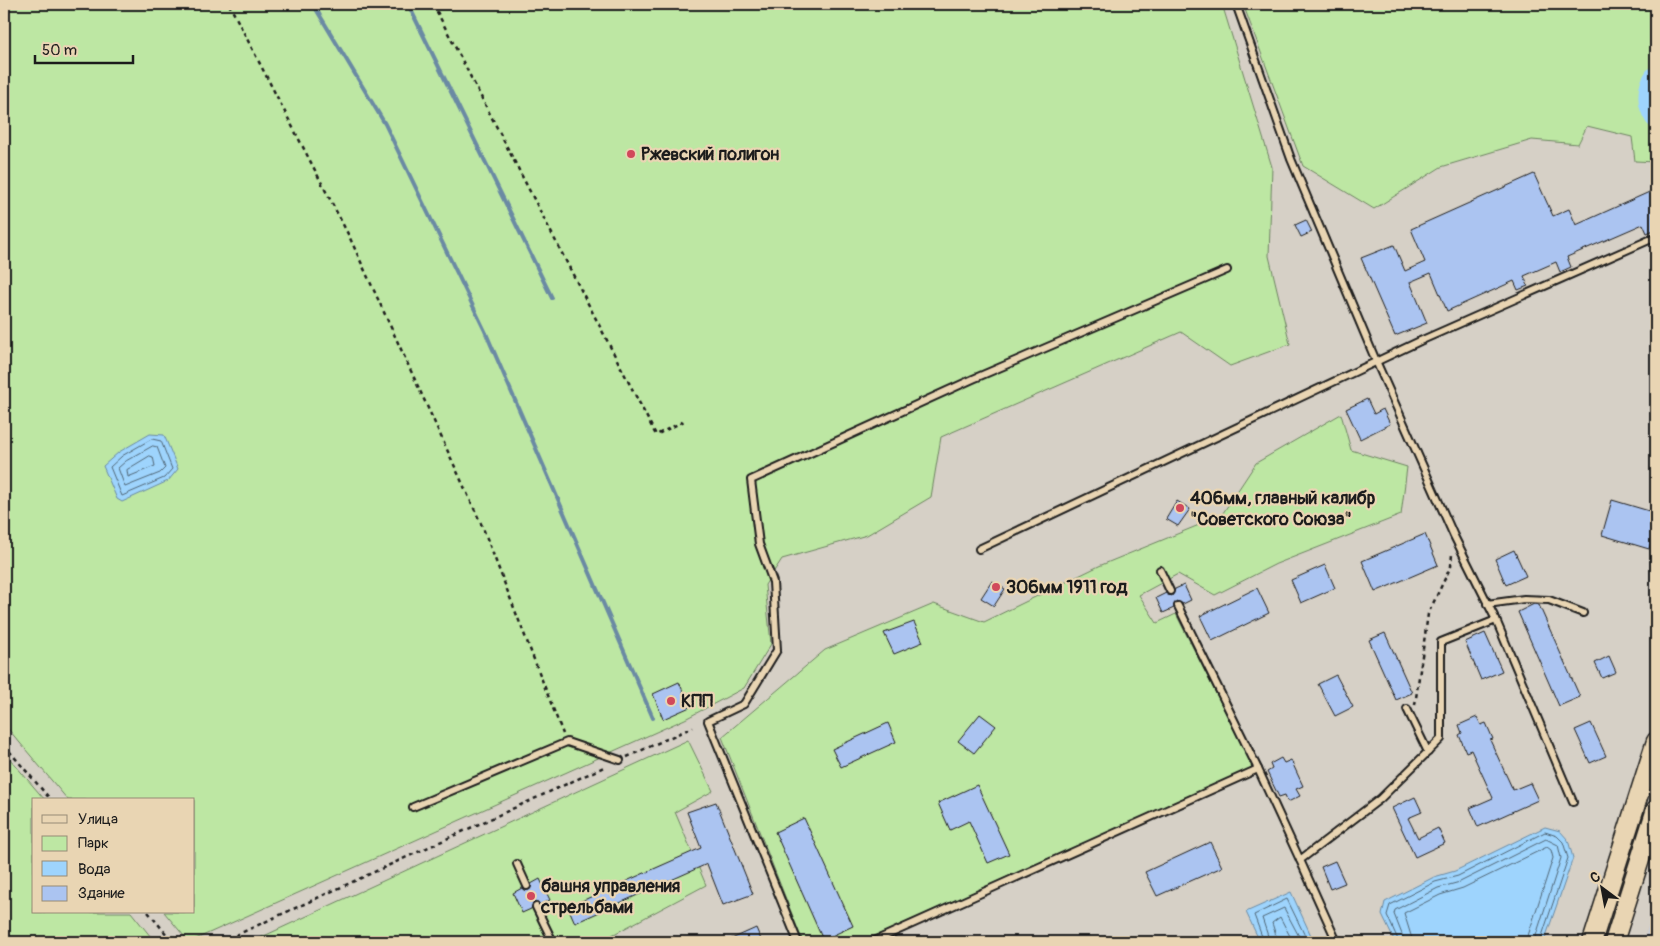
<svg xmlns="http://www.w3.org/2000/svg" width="1660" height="946" viewBox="0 0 1660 946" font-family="Pangolin,sans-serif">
	<rect width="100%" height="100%" fill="#d6d0c6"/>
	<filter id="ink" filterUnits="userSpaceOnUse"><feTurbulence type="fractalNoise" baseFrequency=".02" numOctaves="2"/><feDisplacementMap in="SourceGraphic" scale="10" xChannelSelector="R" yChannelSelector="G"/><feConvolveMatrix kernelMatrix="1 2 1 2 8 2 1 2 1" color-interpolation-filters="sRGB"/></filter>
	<g filter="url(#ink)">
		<!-- built -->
		<path fill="#c9ccd3" d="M1656,903V942H1643Z"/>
		<!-- green -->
		<g fill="#bde7a3" stroke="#6c8260">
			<path d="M4,4H1222L1272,167L1269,256L1290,344L1230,366L1181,332L941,437L931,497L867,535L782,559L765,585L771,644L744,688L685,719L189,942L164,912H194V800H68L4,724Z"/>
			<path d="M1243,4H1656V162L1635,161L1632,137L1587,126L1578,144L1532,140L1441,167L1374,209L1303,166Z"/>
			<path d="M1341,414L1351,450L1407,467L1401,515L1276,564L1215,595L1178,574L1139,595L1157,623L1176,614L1253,767L862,942H803L722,737L825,650L934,604L984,622L1099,566L1221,516L1256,463Z"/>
			<path d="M688,740L713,791L675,812L706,885L599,942H251Z"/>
			<path d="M4,752L45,800H34V912H131L155,942H4Z"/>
		</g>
		<!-- water -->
		<g fill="#9ed4fd" stroke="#6a8aa3">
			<path d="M150,434L164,435L178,469L168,481L122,502L117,499L103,466L119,452Z"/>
			<path d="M1545,827L1560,831L1568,840L1573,858L1544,942H1395L1382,915L1385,902L1434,877L1455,871Z"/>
			<path d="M1291,892L1314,942H1260L1246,912Z"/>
		</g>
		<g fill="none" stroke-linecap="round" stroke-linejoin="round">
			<!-- shore -->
			<g stroke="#506676" stroke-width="1">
				<path d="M152,439L161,441L172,469L164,478L122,496L110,467L122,456Z"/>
				<path d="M153,446L157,447L165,468L160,473L125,487L118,468L126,461Z"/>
				<path d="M150,456L153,457L155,466L128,477L127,470Z"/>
				<path d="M1264,942L1254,915L1287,899L1308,942"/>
				<path d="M1270,942L1262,918L1284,908L1302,942"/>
				<path d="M1278,942L1272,923L1280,917L1293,942"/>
				<path d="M1399,942L1387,915L1390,905L1435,882L1458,876L1545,832L1557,836L1563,842L1568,858L1540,942"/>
				<path d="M1405,942L1394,914L1395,910L1438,888L1460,882L1546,839L1558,845L1561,858L1534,942"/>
				<path d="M1413,942L1404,913L1440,895L1463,888L1547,847L1551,850L1553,858L1526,942"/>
			</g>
			<!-- stream -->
			<g stroke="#6a8aa3" stroke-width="4">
				<path d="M313,4L385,124L485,331L653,718"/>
				<path d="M408,4L552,298"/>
			</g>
			<!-- river -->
			<path stroke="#9ed4fd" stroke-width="24" d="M1656,78C1648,90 1649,104 1656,116"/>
		</g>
		<!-- building -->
		<g fill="#abc4f1" stroke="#1c1c1c">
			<path d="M1534,174L1553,216L1569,209L1576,225L1656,189V229L1647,233L1643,224L1567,257L1571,267L1560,272L1556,262L1524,276L1528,286L1518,290L1514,281L1447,311L1431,273L1410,282L1427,323L1395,336L1361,258L1394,245L1405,271L1425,262L1411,229Z"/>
			<path d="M1306,220L1312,232L1301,237L1295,225Z"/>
			<path d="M1367,399L1374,414L1383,409L1390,424L1360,439L1346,409Z"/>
			<path d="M1612,500L1656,513V524L1649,549L1602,535Z"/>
			<path d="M1177,501L1190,509L1178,526L1166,519Z"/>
			<path d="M1425,534L1438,565L1375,592L1362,561Z"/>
			<path d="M1514,550L1526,576L1506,585L1495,559Z"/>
			<path d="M1325,565L1335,588L1301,603L1291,580Z"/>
			<path d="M992,581L1005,589L994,606L981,598Z"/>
			<path d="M1184,585L1191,600L1183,604L1176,601L1174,608L1163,613L1156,598L1166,593L1172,596L1175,589Z"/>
			<path d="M1257,588L1269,613L1212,641L1200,616Z"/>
			<path d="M1534,604L1539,605L1580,697L1559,706L1518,612Z"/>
			<path d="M914,622L923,642L894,654L884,633Z"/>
			<path d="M1385,633L1412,693L1396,700L1369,640Z"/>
			<path d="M1485,633L1502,671L1481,680L1465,642Z"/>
			<path d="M1609,656L1616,672L1602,678L1595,663Z"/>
			<path d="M1336,675L1353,707L1335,716L1318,684Z"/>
			<path d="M679,682L690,707L663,719L653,694Z"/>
			<path d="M980,714L996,726L974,753L958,741Z"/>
			<path d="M1477,717L1481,725L1486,723L1493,739L1490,740L1513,790L1530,783L1538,800L1478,827L1470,808L1493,798L1471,750L1466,752L1459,735L1462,733L1459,725Z"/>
			<path d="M888,723L896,742L841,767L832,749Z"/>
			<path d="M1591,723L1606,756L1590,763L1575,730Z"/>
			<path d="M1281,758L1284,763L1291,760L1303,786L1296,789L1300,796L1288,802L1285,795L1279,797L1267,772L1272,769L1270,764Z"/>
			<path d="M977,785L1009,854L988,863L969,821L950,830L938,803Z"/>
			<path d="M1415,797L1422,812L1408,818L1418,838L1438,828L1445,843L1415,857L1392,808Z"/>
			<path d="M716,802L753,894L723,905L707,864L575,923L568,907L701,848L687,812Z"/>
			<path d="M804,818L853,926L823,940L775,832Z"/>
			<path d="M1210,842L1222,867L1157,896L1145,872Z"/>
			<path d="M1335,861L1345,883L1330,889L1321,867Z"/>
			<path d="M540,879L550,900L540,905L534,902L531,909L522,913L513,893L522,888L529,890L531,884Z"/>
			<path d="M756,928L762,942H725Z"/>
		</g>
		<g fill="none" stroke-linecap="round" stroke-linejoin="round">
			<!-- service casing -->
			<g stroke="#1c1c1c" stroke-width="10">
				<g id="service">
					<path d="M1236,4L1291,159L1376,361L1454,536L1496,620L1441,642V739L1380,799L1300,860L1337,942"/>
					<path d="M979,549L1420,341L1656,237"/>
					<path d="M1160,570L1170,591"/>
					<path d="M1487,604L1524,599L1549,600L1583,613"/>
					<path d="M1178,606L1258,769L1300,860"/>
					<path d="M1496,620L1573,802"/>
					<path d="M1407,709L1428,752"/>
					<path d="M413,807L567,742L620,760"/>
					<path d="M517,864L527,886"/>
					<path d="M536,907L553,942"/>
					<path d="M798,942L708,721L744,704L777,650L773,582L759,544L751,480L973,379L1227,270"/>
					<path d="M872,942L1258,769"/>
				</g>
			</g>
			<!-- secondary casing -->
			<g stroke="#1c1c1c" stroke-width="21">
				<g id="secondary">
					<path d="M1592,942L1656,741"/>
					<path d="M1614,942L1656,809"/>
				</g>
			</g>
			<!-- path -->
			<g stroke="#1c1c1c" stroke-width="2.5" stroke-dasharray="4 4" stroke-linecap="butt">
				<path d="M229,4L349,236L483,528L563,734"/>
				<path d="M433,4L656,435L686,420"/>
				<path d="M1415,705L1428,614L1451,566L1452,554"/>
				<path d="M4,745L51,800"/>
				<path d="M627,757L693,727"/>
				<path d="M148,912L173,942"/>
				<path d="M221,942L606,766"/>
			</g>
			<!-- service -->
			<use href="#service" stroke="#e9d5b3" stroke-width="6"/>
			<!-- secondary -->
			<use href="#secondary" stroke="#e9d5b3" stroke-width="18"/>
		</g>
	</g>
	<!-- markers -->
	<g fill="#d1495b" stroke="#e9d5b3" stroke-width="2">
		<circle cx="631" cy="154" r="5"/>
		<circle cx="1180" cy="508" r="5"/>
		<circle cx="996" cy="587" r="5"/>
		<circle cx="671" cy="701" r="5"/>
		<circle cx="531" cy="896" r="5"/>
	</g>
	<g text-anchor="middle" stroke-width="4.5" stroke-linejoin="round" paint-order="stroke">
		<!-- poi labels -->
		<g font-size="18" font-weight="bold" fill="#1c1c1c" stroke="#e9d5b3" text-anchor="start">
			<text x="641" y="160">Ржевский полигон</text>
			<text x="1190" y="504">406мм, главный калибр<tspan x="1190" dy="21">"Советского Союза"</tspan></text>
			<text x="1006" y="593">306мм 1911 год</text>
			<text x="681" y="707">КПП</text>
			<text x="541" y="892">башня управления<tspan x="541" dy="21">стрельбами</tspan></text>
		</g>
	</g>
	<!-- margin -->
	<rect width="1660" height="946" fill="none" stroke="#e9d5b3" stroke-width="20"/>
	<rect x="10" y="10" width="1640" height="926" fill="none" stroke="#1c1c1c" stroke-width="2" filter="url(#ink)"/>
	<!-- legend -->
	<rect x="32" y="798" width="162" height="115" fill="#e9d5b3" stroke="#978b77"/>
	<rect x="42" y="815" width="25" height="8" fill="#e9d5b3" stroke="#978b77"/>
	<text x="78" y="824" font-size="15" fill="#1c1c1c">Улица</text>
	<rect x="42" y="836" width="25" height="15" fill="#bde7a3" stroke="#978b77"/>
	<text x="78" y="848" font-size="15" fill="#1c1c1c">Парк</text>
	<rect x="42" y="861" width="25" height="15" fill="#9ed4fd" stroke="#978b77"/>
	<text x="78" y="874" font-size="15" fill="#1c1c1c">Вода</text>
	<rect x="42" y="886" width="25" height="15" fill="#abc4f1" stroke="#978b77"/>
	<text x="78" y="898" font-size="15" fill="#1c1c1c">Здание</text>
	<!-- north arrow -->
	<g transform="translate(1602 888) rotate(328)" stroke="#e9d5b3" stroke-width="4" paint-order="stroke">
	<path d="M0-4L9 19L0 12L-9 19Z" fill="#1c1c1c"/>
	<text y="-8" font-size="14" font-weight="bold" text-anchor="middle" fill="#1c1c1c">С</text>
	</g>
	<!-- scale -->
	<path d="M35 55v8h98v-8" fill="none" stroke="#1c1c1c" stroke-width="2.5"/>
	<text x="42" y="55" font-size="15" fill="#1c1c1c" stroke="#e9d5b3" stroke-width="4" paint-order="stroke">50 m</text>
</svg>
